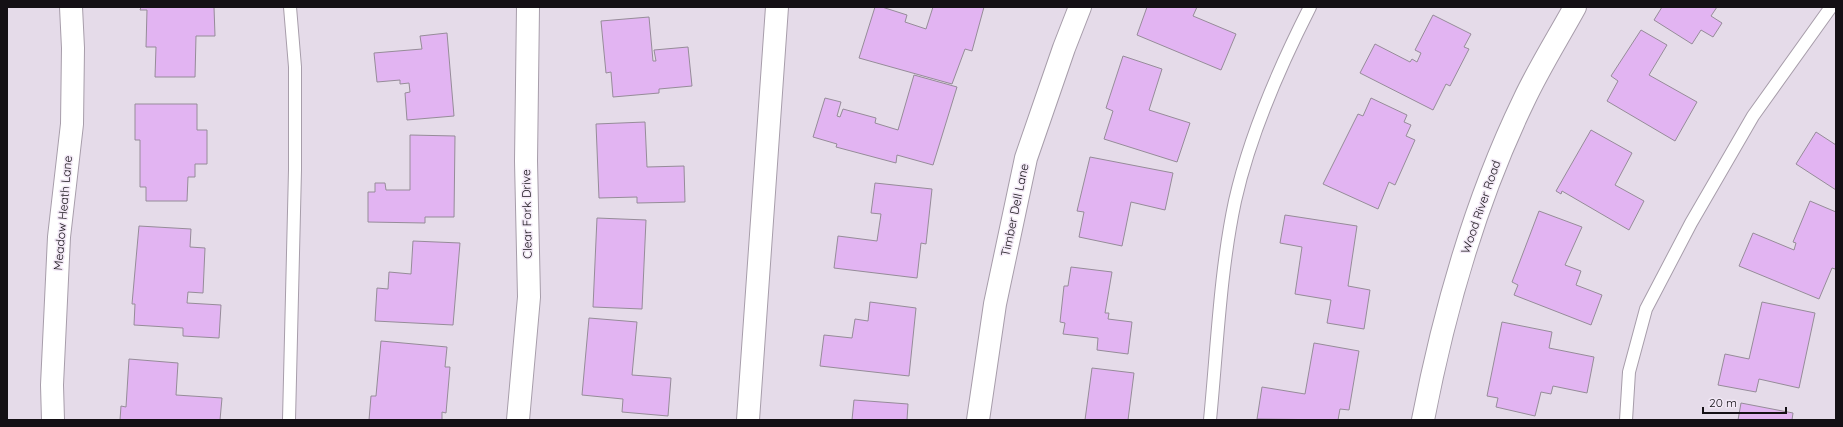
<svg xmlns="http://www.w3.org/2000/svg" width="1843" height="427" viewBox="0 0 1843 427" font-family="Quicksand,sans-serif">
	<rect width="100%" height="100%" fill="#e5dbe9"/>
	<!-- building -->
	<g fill="#e2b4f2" stroke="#968c99">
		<path d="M141,7H214L215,36H196L195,77H155L156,47H146L147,10H140Z"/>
		<path d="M875,7H882L907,15L905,22L926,29L933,7H984L972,51L965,49L952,84L859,58Z"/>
		<path d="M1147,7H1197L1193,16L1236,34L1221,70L1137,35Z"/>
		<path d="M1662,7H1717L1711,16L1722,23L1713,37L1701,30L1692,44L1654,20Z"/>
		<path d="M1433,15L1471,34L1464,47L1469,49L1450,86L1446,84L1433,110L1360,73L1375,44L1410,62L1412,59L1417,62L1421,53L1415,50Z"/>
		<path d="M649,17L653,61H656L654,50L688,47L692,86L659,89V93L613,97L611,72L606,73L601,21Z"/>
		<path d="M1641,30L1667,45L1649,75L1697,102L1675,141L1607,101L1618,81L1611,76Z"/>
		<path d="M447,33L454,116L407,120L405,93L410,92L409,83L400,84V80L377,82L374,53L422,49L420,36Z"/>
		<path d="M1123,56L1162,69L1149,110L1190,123L1177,162L1104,139L1113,111L1106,108Z"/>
		<path d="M914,75L957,87L933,165L897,155L896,163L836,147L837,144L813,137L825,98L841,102L837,116L840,117L843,109L876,118L875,123L898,130Z"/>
		<path d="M1371,98L1407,115L1404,122L1411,125L1406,136L1415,140L1395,185L1389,182L1378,209L1323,184L1358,114L1363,116Z"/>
		<path d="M135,104H197V130H207V164H195V177H188L187,201H146V187H140V140H135Z"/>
		<path d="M645,122L647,167L684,166L685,202L637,203V197L599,198L596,124Z"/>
		<path d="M1591,130L1632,153L1615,185L1644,201L1629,230L1562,191L1561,194L1556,191Z"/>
		<path d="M1816,132L1836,145V190L1796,164Z"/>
		<path d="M410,135L455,136L454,217H425V223L368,222V192H375V183H385L386,190H410Z"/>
		<path d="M1090,157L1173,173L1165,210L1131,202L1122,246L1079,237L1084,212L1077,211Z"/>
		<path d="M875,183L932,189L926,244L921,243L917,278L834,268L838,236L877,241L881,214L871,213Z"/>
		<path d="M1810,201L1836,212V267L1835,269L1832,268L1819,299L1739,266L1753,233L1794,250L1796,243L1793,242Z"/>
		<path d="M1539,211L1582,227L1565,265L1581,271L1576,285L1602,295L1591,325L1514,295L1518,285L1512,282Z"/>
		<path d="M1285,215L1357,226L1348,286L1370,290L1364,329L1327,323L1331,300L1295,294L1302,247L1280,243Z"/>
		<path d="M597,218L646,220L642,309L593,307Z"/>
		<path d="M139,226L191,229L190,247L205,248L203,293L188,292L187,303L221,305L219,338L183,336V328L134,325L135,304H132Z"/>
		<path d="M413,241L460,243L453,325L375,321L377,288L388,289L389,272L411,274Z"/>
		<path d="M1071,267L1112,272L1105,313H1109L1108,319L1132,322L1128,354L1097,350L1098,338L1063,334L1065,323L1060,322L1064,286H1068Z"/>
		<path d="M870,302L916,308L909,376L820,366L824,335L852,338L855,319L868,321Z"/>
		<path d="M1762,302L1815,313L1799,388L1759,379L1756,392L1718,385L1725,354L1749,359Z"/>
		<path d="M589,318L637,322L632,375L671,378L668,416L622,412L623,399L582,395Z"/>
		<path d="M1502,322L1552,332L1549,348L1594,357L1587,393L1553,386L1551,394L1541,392L1535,416L1496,407L1498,398L1487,396Z"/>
		<path d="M381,341L447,347L445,367H450L446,413L442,412V420H369L371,396H376Z"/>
		<path d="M1314,343L1359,351L1349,410L1340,409L1338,420L1257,419L1262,387L1305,394Z"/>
		<path d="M129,359L178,363L176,395L222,398L220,420H120L121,406L126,407Z"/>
		<path d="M1092,368L1134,373L1128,420H1085Z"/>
		<path d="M854,400L908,404L907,420H852Z"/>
		<path d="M1741,403L1793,413L1792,420H1738Z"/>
	</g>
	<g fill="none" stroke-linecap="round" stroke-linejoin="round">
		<!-- service casing -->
		<g stroke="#a79daa" stroke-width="14">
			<g id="service">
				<path d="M289,420L295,170V67L290,7"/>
				<path d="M1210,420C1217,349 1220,271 1235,201C1250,134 1279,68 1310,7"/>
				<path d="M1626,420L1629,372L1646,309L1691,223L1753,116L1831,7"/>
			</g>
		</g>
		<!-- minor casing -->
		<g stroke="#a79daa" stroke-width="24">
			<g id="minor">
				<path d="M53,420L52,385L59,237L72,124L73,48L71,7"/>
				<path d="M518,420L529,297L526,161L528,7"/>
				<path d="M748,420L777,7"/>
				<path d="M978,420L995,304L1026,158L1064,48L1080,7"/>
				<path d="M1423,420C1444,311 1475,201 1524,100C1539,68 1558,38 1575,7"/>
			</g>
		</g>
		<!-- service -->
		<use href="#service" stroke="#fff" stroke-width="12"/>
		<!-- minor -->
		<use href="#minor" stroke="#fff" stroke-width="22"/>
	</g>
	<g text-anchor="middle" stroke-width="3" stroke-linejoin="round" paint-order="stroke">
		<!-- street labels -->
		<g font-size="12" fill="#141015" stroke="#f2e8f6">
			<text transform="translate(1481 207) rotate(-71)" y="4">Wood River Road</text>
			<text transform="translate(1015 210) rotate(-78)" y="4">Timber Dell Lane</text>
			<text transform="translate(63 213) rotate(-85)" y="4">Meadow Heath Lane</text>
			<text transform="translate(527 214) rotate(-91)" y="4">Clear Fork Drive</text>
		</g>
	</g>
	<!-- border -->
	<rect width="1843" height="427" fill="none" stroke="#141015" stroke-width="16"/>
	<!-- scale -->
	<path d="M1703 407v6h83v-6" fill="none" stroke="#141015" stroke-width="2"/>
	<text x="1709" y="407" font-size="12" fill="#141015" stroke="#f2e8f6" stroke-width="3" paint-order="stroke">20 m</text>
</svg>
